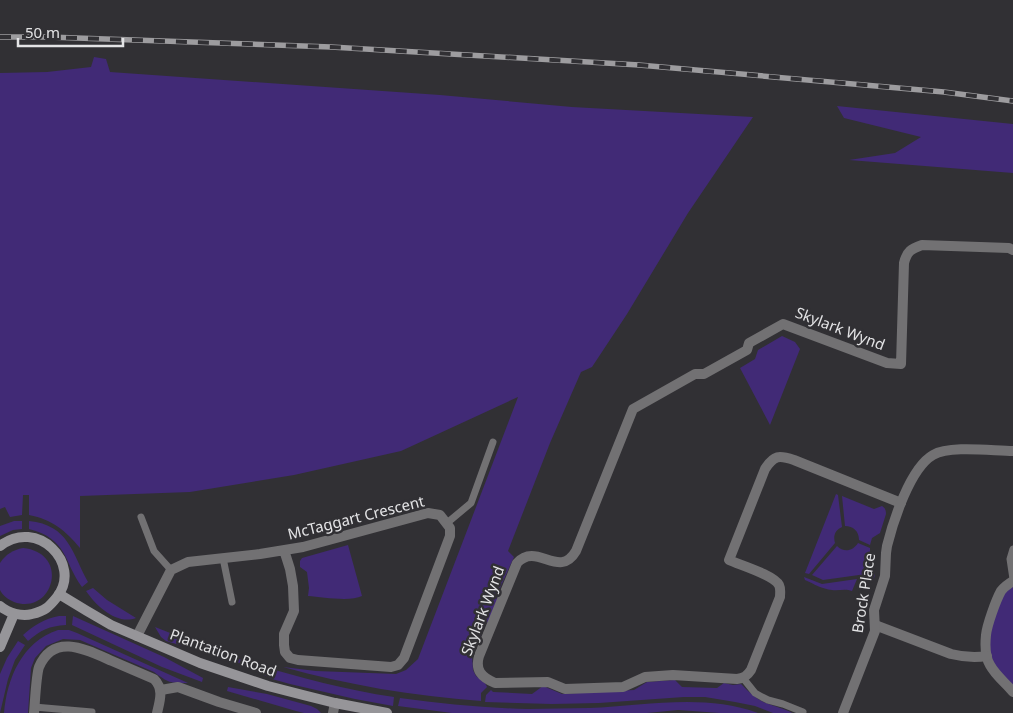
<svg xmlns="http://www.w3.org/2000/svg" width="1013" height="713" viewBox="0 0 1013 713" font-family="'Noto Sans',sans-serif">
	<rect width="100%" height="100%" fill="#313034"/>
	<!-- green -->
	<g fill="#412a76">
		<path d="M94,57L106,59L110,72L440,95L572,107L753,117L688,213L627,314L592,367L581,372L550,443L508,551L514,557L496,597L498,602L491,620L486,623L472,655L473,670L476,676L485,683L487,687L481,693V701C413,696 348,685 283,667L316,671L396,674L406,670L418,659L518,397L401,451L294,475L190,492L80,496V548C65,530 53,520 29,515V495H23L22,515L10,517L5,507L0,509V73L47,72L91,67Z"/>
		<path d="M837,106L1013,124V173L849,160L895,153L921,137L844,118Z"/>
		<path d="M782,336L795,342L800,349L770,425L740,368L755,359L758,350Z"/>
		<path d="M836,494L838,495L842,527C835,530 833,536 835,543L809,574L805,573Z"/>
		<path d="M842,496L874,509L882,506C885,508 886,510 886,514L880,533L872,538L870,545L859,540C859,531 853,526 845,526Z"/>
		<path d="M14,521H22V529L13,530L0,536V526Z"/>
		<path d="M29,521C69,525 72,553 88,582L82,587C63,561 68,539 29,529Z"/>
		<path d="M858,543L870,548V568L875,575L873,581L859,575L823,580L812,575L837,546C844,553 853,551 858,543Z"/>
		<path d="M348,545L362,596C350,602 322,597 308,596L309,588L307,572L300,567V561L302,558Z"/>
		<path d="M23,548C71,553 53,616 14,602C9,600 2,595 0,590C0,583 0,570 0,563C6,554 13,550 23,548Z"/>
		<path d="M804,577L822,584L857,579L852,591C845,588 839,591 832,590C822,589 814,584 805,580Z"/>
		<path d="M1013,581V692L987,656L986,647L1001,591Z"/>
		<path d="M93,588L107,600L136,618C117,625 97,607 86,591Z"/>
		<path d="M59,616H66V625C49,626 41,630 28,641L23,635C34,625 44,619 59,616Z"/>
		<path d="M73,616L164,657L203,678L202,682L162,667L72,625Z"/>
		<path d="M155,627L216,651L214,655L166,641L161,637Z"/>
		<path d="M58,630H69L77,633L188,683C169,683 169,683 154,672L80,640L63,639L46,646L35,658L31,668L28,713H4C7,678 22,642 58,630Z"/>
		<path d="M18,641L25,645L15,660L8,679L0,713V674L7,658Z"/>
		<path d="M239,659C290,675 341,689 394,697L393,706L355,699L290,684L272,679L237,662Z"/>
		<path d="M675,680L682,687L717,688L724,683L733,685L741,684C749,692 756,699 766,703C775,707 784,708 792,713H773L755,706L735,702L705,697H684L599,703L552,704L485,702L486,695L491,690L493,692L532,694L543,686L562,694L634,690L647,682Z"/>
		<path d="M228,687L267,694L311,706L317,709L321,713H304L296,711L227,691Z"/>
		<path d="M400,698C442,704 485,708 528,709C548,709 569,708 589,708C645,706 703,693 758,713H720L678,710L647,713H452L398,706Z"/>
	</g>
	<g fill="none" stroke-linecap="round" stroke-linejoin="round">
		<!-- lane -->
		<g stroke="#727173" stroke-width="7">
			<path d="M141,517L154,551L171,570"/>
			<path d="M447,523L471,503L493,442"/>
			<path d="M1013,549L1010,559L1013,579"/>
			<path d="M223,558L232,602"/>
			<path d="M743,678L755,693L762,697L768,700L783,704L803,712"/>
			<path d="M34,707L92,712"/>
		</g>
		<!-- street -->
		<g stroke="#727173" stroke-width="10">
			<path d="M901,503L794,460C779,455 774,455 765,469L729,560C740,565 774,575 779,585C781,589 780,593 780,597L751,670C747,676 744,678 737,679L673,675L645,677L623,687L565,689L548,682L495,683C481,677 475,670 479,656L517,563C537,541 559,580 576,551L633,409L695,374H704L747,350L749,343L783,324L887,363L901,364L904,263C907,251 911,249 922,245L1009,248L1013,250"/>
			<path d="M1013,581C1008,584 1004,587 1001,591C996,600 987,625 986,635C985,645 985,657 990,665C996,676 1006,683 1013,692"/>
			<path d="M875,625L951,654C963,657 974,658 987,656"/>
			<path d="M137,636L171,570L188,562L260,554L303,547L428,513L440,515L450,528V536L404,658L398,665L391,667L298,660L290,658L285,652L284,645V634L294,611L293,586L290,569L284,550"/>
			<path d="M161,690L178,687L219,702L256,713"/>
			<path d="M34,713C35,703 36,676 39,667C54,632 87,650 112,661C126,667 140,673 154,679C164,689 160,700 157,713"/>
			<path d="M333,713L335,703"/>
			<path d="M843,713L875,631L874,610L885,576L886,553L887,546C893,522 910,468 933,455C950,445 993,451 1013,451"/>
		</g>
		<!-- secondary -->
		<g stroke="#969599" stroke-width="10">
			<path d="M0,546C37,517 83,564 57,597C49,607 45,611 32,614C22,617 8,613 0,606"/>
			<path d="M59,594L87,611L111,625L200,663L268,686L303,695L335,703L387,713"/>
			<path d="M0,647L14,614"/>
		</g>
		<!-- rail casing -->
		<g stroke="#9d9c9f" stroke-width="5.5">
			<path id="rail" d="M0,37H48L331,47L639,65L944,92L1013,101"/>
		</g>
		<!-- rail -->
		<use href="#rail" stroke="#313034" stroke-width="4" stroke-dasharray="11" stroke-linecap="butt"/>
	</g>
	<g text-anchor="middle" stroke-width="5" stroke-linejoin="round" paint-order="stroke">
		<!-- street labels -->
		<g font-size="15" fill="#e3e3e5" stroke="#313034">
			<text transform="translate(840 329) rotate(21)" y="5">Skylark Wynd</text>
			<text transform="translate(356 518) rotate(-14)" y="5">McTaggart Crescent</text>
			<text transform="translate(864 593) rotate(-81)" y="5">Brock Place</text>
			<text transform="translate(483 611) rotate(-69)" y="5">Skylark Wynd</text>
			<text transform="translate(223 653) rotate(20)" y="5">Plantation Road</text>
		</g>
	</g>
	<!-- scale -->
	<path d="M18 38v8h105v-8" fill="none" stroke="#e3e3e5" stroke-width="2.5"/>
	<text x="25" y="38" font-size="15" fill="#e3e3e5" stroke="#313034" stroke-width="4" paint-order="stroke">50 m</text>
</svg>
